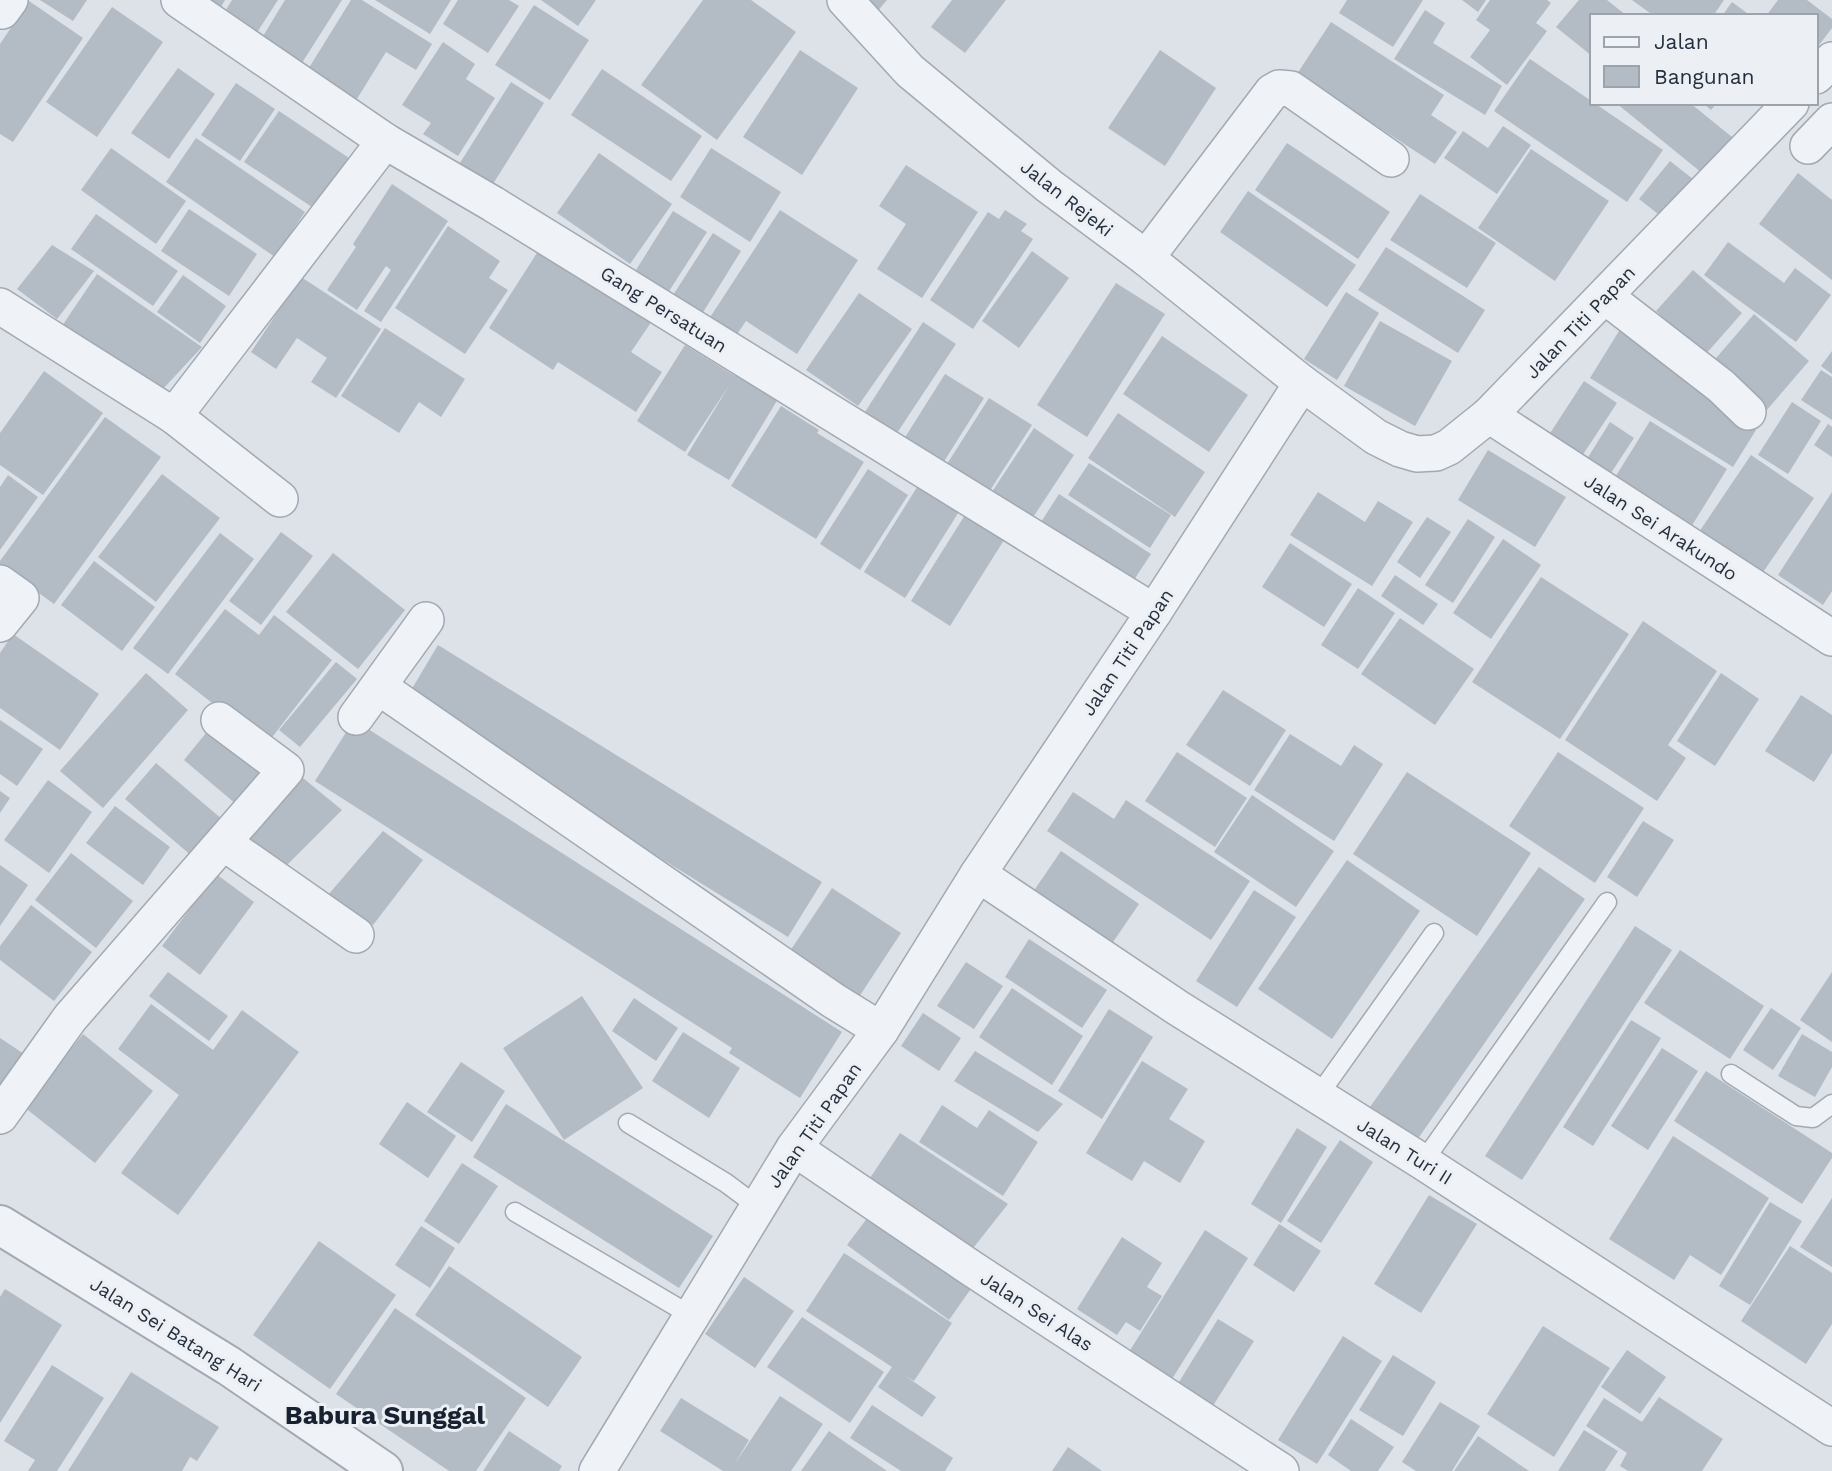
<svg xmlns="http://www.w3.org/2000/svg" width="1832" height="1471" viewBox="0 0 1832 1471" font-family="'Work Sans',sans-serif">
	<rect width="100%" height="100%" fill="#dde2e8"/>
	<!-- building -->
	<g fill="#b3bbc5">
		<path d="M40,0H87L73,21Z"/>
		<path d="M211,0H225L221,7Z"/>
		<path d="M232,0H278L256,34L224,13Z"/>
		<path d="M285,0H342L300,66L260,41Z"/>
		<path d="M351,0H362L432,44L416,70L386,52L355,102L307,71Z"/>
		<path d="M375,0H451L430,34Z"/>
		<path d="M458,0H509L519,6L488,53L443,24Z"/>
		<path d="M541,0H596L578,26Z"/>
		<path d="M703,0H751L796,32L717,140L641,85Z"/>
		<path d="M862,0H887L876,13Z"/>
		<path d="M952,0H1006L965,53L931,27Z"/>
		<path d="M1347,0H1423L1393,47L1339,13Z"/>
		<path d="M1462,0H1486L1478,12Z"/>
		<path d="M1490,0H1547L1551,3L1536,23L1547,31L1507,85L1470,57L1490,30L1476,20Z"/>
		<path d="M1579,0H1607L1627,16H1592V56L1556,27Z"/>
		<path d="M1632,0H1724L1713,16H1654Z"/>
		<path d="M1778,0H1807L1832,19V28L1816,49V16H1766Z"/>
		<path d="M29,1L83,38L13,142L0,134V44Z"/>
		<path d="M1732,2L1751,16H1722Z"/>
		<path d="M534,5L589,40L550,100L495,65Z"/>
		<path d="M112,7L163,42L97,137L46,102Z"/>
		<path d="M1425,10L1445,23L1433,43L1502,86L1485,115L1394,59Z"/>
		<path d="M1331,22L1444,95L1431,115L1457,132L1435,164L1297,74Z"/>
		<path d="M443,42L475,64L466,79L495,98L458,156L423,134L431,123L402,105Z"/>
		<path d="M800,50L858,88L802,175L743,137Z"/>
		<path d="M1160,50L1216,88L1165,166L1108,128Z"/>
		<path d="M1530,59L1663,150L1627,202L1494,111Z"/>
		<path d="M178,68L215,94L169,159L131,133Z"/>
		<path d="M602,69L702,136L671,181L571,115Z"/>
		<path d="M511,82L544,103L491,187L458,166Z"/>
		<path d="M236,83L275,109L240,161L201,135Z"/>
		<path d="M1616,103H1690L1732,137L1702,173Z"/>
		<path d="M1703,103H1717L1711,110Z"/>
		<path d="M279,111L352,160L318,211L244,162Z"/>
		<path d="M1503,126L1531,145L1497,194L1444,158L1463,131L1488,148Z"/>
		<path d="M196,138L305,212L275,257L166,182Z"/>
		<path d="M1287,143L1390,212L1358,259L1255,190Z"/>
		<path d="M111,148L186,201L156,244L81,190Z"/>
		<path d="M711,148L781,192L750,242L680,197Z"/>
		<path d="M1531,149L1609,201L1555,281L1478,228Z"/>
		<path d="M599,153L672,204L630,264L557,213Z"/>
		<path d="M1670,161L1698,183L1667,221L1639,199Z"/>
		<path d="M906,165L978,212L922,298L877,269L906,224L879,206Z"/>
		<path d="M1798,173L1832,200V280L1759,224Z"/>
		<path d="M392,184L448,221L381,322L364,311L391,270L386,266L357,310L327,290L356,247L353,244Z"/>
		<path d="M1248,191L1356,265L1327,307L1220,232Z"/>
		<path d="M1420,194L1496,243L1467,288L1390,240Z"/>
		<path d="M189,209L257,254L229,296L161,251Z"/>
		<path d="M780,210L858,260L797,354L746,321L734,339L707,322Z"/>
		<path d="M1005,210L1027,224L1021,231L1033,239L973,329L930,300L988,212L999,219Z"/>
		<path d="M673,211L707,232L664,299L631,278Z"/>
		<path d="M96,214L178,271L153,306L71,249Z"/>
		<path d="M448,226L500,261L489,278L508,290L465,354L395,308Z"/>
		<path d="M713,233L741,251L697,322L668,303Z"/>
		<path d="M1728,242L1784,283L1795,268L1831,295L1796,342L1704,275Z"/>
		<path d="M52,245L94,271L57,319L17,289Z"/>
		<path d="M542,245L654,318L631,352L662,372L636,412L558,362L553,370L489,328Z"/>
		<path d="M1386,247L1485,310L1458,353L1358,290Z"/>
		<path d="M1032,251L1069,278L1019,348L982,321Z"/>
		<path d="M1693,270L1742,313L1705,355L1656,311Z"/>
		<path d="M97,274L202,347L162,390L62,326Z"/>
		<path d="M183,275L226,306L200,343L157,312Z"/>
		<path d="M301,277L381,329L336,398L311,382L327,358L297,338L276,369L251,352Z"/>
		<path d="M1116,283L1165,314L1087,437L1037,405Z"/>
		<path d="M1346,292L1379,313L1337,380L1304,359Z"/>
		<path d="M859,293L912,329L858,406L806,370Z"/>
		<path d="M1754,314L1809,361L1766,411L1711,364Z"/>
		<path d="M1380,321L1452,361L1415,426L1344,386Z"/>
		<path d="M923,322L956,344L897,433L865,412Z"/>
		<path d="M385,328L465,379L441,417L419,402L399,433L341,396Z"/>
		<path d="M1619,331L1722,396L1717,405L1756,430L1733,467L1590,378Z"/>
		<path d="M1162,336L1248,395L1209,452L1123,394Z"/>
		<path d="M685,345L735,376L737,373L778,399L729,480L687,455L730,384L685,452L637,421Z"/>
		<path d="M1832,351V374L1821,366Z"/>
		<path d="M1821,370L1832,377V420L1801,400Z"/>
		<path d="M44,371L103,413L43,495L0,465V433Z"/>
		<path d="M945,374L984,398L943,463L904,439Z"/>
		<path d="M1584,381L1617,403L1578,462L1545,441Z"/>
		<path d="M989,398L1032,425L989,492L947,464Z"/>
		<path d="M1792,402L1821,421L1788,474L1758,455Z"/>
		<path d="M781,406L819,430L817,433L864,462L816,539L731,486Z"/>
		<path d="M1118,413L1205,472L1175,517L1088,458Z"/>
		<path d="M105,417L161,457L54,604L0,565V561Z"/>
		<path d="M1650,421L1727,469L1691,527L1614,479Z"/>
		<path d="M1610,422L1634,438L1605,482L1582,467Z"/>
		<path d="M1828,424L1832,427V457L1814,445Z"/>
		<path d="M1034,428L1074,455L1028,525L988,498Z"/>
		<path d="M1488,450L1566,497L1535,547L1458,500Z"/>
		<path d="M1751,455L1814,498L1759,578L1697,535Z"/>
		<path d="M1089,463L1171,515L1150,548L1068,495Z"/>
		<path d="M868,469L908,495L860,570L820,544Z"/>
		<path d="M162,474L220,518L156,602L98,557Z"/>
		<path d="M8,475L38,497L0,550V487Z"/>
		<path d="M919,484L960,510L905,598L864,572Z"/>
		<path d="M1318,492L1365,522L1378,501L1413,522L1372,586L1290,535Z"/>
		<path d="M1832,492V591L1823,605L1778,575Z"/>
		<path d="M1059,494L1151,554L1128,589L1036,530Z"/>
		<path d="M965,515L1004,540L950,626L911,601Z"/>
		<path d="M1427,517L1451,532L1420,578L1397,562Z"/>
		<path d="M1468,519L1495,537L1453,603L1425,585Z"/>
		<path d="M281,532L313,556L261,625L229,601Z"/>
		<path d="M220,533L254,559L168,674L133,648Z"/>
		<path d="M1503,539L1541,565L1491,639L1453,613Z"/>
		<path d="M1290,543L1352,584L1324,627L1262,587Z"/>
		<path d="M333,553L405,610L358,669L286,612Z"/>
		<path d="M94,561L155,607L122,651L61,605Z"/>
		<path d="M1395,575L1438,604L1423,625L1381,596Z"/>
		<path d="M1541,577L1629,634L1560,739L1472,682Z"/>
		<path d="M1358,588L1395,613L1358,669L1321,645Z"/>
		<path d="M225,609L259,635L274,615L332,660L266,745L175,674Z"/>
		<path d="M1400,618L1474,669L1435,725L1361,674Z"/>
		<path d="M1643,621L1717,671L1668,745L1686,758L1657,801L1565,740Z"/>
		<path d="M13,634L99,694L60,750L0,708V653Z"/>
		<path d="M438,645L822,882L788,937L531,778L407,697Z"/>
		<path d="M336,662L357,679L300,747L279,730Z"/>
		<path d="M146,673L188,710L103,808L60,771Z"/>
		<path d="M1721,673L1759,699L1715,766L1677,741Z"/>
		<path d="M1223,690L1286,730L1250,786L1186,745Z"/>
		<path d="M1801,695L1832,715V753L1814,782L1765,751Z"/>
		<path d="M0,720L43,749L17,786L0,774Z"/>
		<path d="M354,720L842,1032L800,1098L729,1053L732,1048L315,781Z"/>
		<path d="M215,722L274,772L243,810L184,760Z"/>
		<path d="M1290,734L1341,766L1354,745L1383,764L1334,841L1254,790Z"/>
		<path d="M1177,752L1247,798L1215,847L1145,801Z"/>
		<path d="M1558,752L1644,808L1595,883L1509,826Z"/>
		<path d="M156,763L223,820L193,857L125,799Z"/>
		<path d="M1407,772L1531,853L1477,936L1353,854Z"/>
		<path d="M303,778L342,810L278,874L242,843Z"/>
		<path d="M48,780L92,812L49,873L4,840Z"/>
		<path d="M0,791L10,798L0,813Z"/>
		<path d="M1073,792L1114,819L1126,800L1250,881L1211,940L1047,831Z"/>
		<path d="M1252,795L1334,851L1296,907L1214,852Z"/>
		<path d="M115,806L170,847L143,885L86,843Z"/>
		<path d="M1643,821L1674,840L1637,897L1607,877Z"/>
		<path d="M383,831L423,860L373,925L328,895Z"/>
		<path d="M1061,851L1139,904L1111,945L1033,892Z"/>
		<path d="M71,853L133,901L96,948L35,900Z"/>
		<path d="M1347,860L1420,911L1332,1039L1258,989Z"/>
		<path d="M0,865L28,885L0,926Z"/>
		<path d="M1539,867L1585,899L1417,1140L1370,1107Z"/>
		<path d="M216,874L254,902L200,975L162,946Z"/>
		<path d="M832,888L901,933L855,1003L786,957Z"/>
		<path d="M1254,890L1296,917L1237,1007L1196,981Z"/>
		<path d="M31,905L92,952L54,1001L0,960V946Z"/>
		<path d="M1635,926L1672,950L1522,1180L1485,1156Z"/>
		<path d="M1029,939L1107,990L1082,1028L1005,977Z"/>
		<path d="M1680,950L1764,1006L1730,1059L1644,1003Z"/>
		<path d="M966,962L1003,986L974,1029L937,1006Z"/>
		<path d="M168,972L228,1016L209,1041L149,996Z"/>
		<path d="M1832,972V1042L1800,1020Z"/>
		<path d="M1012,988L1083,1036L1052,1085L979,1037Z"/>
		<path d="M582,996L643,1088L564,1140L503,1048Z"/>
		<path d="M634,998L678,1028L656,1061L612,1031Z"/>
		<path d="M151,1004L213,1050L242,1010L299,1052L178,1215L121,1173L179,1095L118,1049Z"/>
		<path d="M1771,1008L1801,1028L1773,1070L1743,1050Z"/>
		<path d="M1109,1009L1153,1037L1102,1119L1058,1091Z"/>
		<path d="M923,1013L961,1038L939,1071L901,1046Z"/>
		<path d="M1631,1020L1661,1038L1593,1146L1563,1127Z"/>
		<path d="M683,1032L740,1068L709,1118L652,1081Z"/>
		<path d="M83,1034L153,1091L95,1163L24,1107Z"/>
		<path d="M1802,1034L1832,1052V1067L1815,1097L1778,1076Z"/>
		<path d="M0,1038L24,1054L0,1090Z"/>
		<path d="M1662,1048L1698,1071L1648,1150L1611,1126Z"/>
		<path d="M975,1051L1063,1104L1038,1132L954,1081Z"/>
		<path d="M1142,1061L1188,1089L1169,1119L1205,1141L1180,1183L1144,1161L1132,1181L1086,1153Z"/>
		<path d="M461,1062L505,1091L472,1142L427,1112Z"/>
		<path d="M1706,1071L1832,1153V1158L1802,1204L1674,1121Z"/>
		<path d="M407,1102L456,1136L428,1178L379,1144Z"/>
		<path d="M506,1104L713,1236L679,1288L473,1157Z"/>
		<path d="M942,1105L977,1128L989,1110L1038,1142L1003,1196L919,1142Z"/>
		<path d="M1297,1128L1327,1147L1281,1223L1251,1204Z"/>
		<path d="M900,1133L1008,1204L970,1252L866,1184Z"/>
		<path d="M1673,1136L1769,1198L1721,1275L1690,1255L1674,1280L1609,1239Z"/>
		<path d="M1340,1140L1373,1162L1321,1243L1287,1221Z"/>
		<path d="M462,1163L498,1186L459,1244L424,1221Z"/>
		<path d="M1429,1195L1477,1224L1421,1313L1374,1284Z"/>
		<path d="M1832,1198V1267L1800,1247Z"/>
		<path d="M1770,1202L1802,1221L1750,1305L1719,1286Z"/>
		<path d="M874,1209L975,1283L949,1320L847,1245Z"/>
		<path d="M1279,1224L1321,1251L1294,1292L1253,1265Z"/>
		<path d="M421,1226L455,1248L430,1288L395,1265Z"/>
		<path d="M1205,1230L1248,1258L1167,1387L1124,1360Z"/>
		<path d="M1122,1237L1162,1263L1147,1287L1162,1296L1140,1331L1126,1322L1117,1335L1077,1309Z"/>
		<path d="M319,1241L396,1295L330,1389L253,1335Z"/>
		<path d="M1790,1246L1832,1273V1324L1806,1364L1741,1321Z"/>
		<path d="M844,1253L952,1323L914,1381L904,1375L936,1397L922,1417L878,1387L892,1367L806,1311Z"/>
		<path d="M449,1266L582,1357L548,1407L415,1315Z"/>
		<path d="M744,1277L794,1311L755,1368L705,1334Z"/>
		<path d="M5,1289L62,1325L0,1423V1297Z"/>
		<path d="M395,1308L526,1398L476,1471H449L336,1394Z"/>
		<path d="M802,1317L884,1372L850,1423L767,1367Z"/>
		<path d="M1218,1319L1254,1341L1209,1412L1174,1390Z"/>
		<path d="M1543,1326L1610,1368L1554,1457L1487,1414Z"/>
		<path d="M1343,1336L1382,1361L1317,1464L1278,1440Z"/>
		<path d="M1627,1350L1666,1377L1640,1414L1601,1387Z"/>
		<path d="M1393,1355L1436,1382L1403,1436L1359,1410Z"/>
		<path d="M52,1365L104,1398L57,1471H28L35,1460L4,1441Z"/>
		<path d="M131,1372L219,1427L197,1461L190,1457L182,1471H68Z"/>
		<path d="M780,1396L823,1424L791,1471H723L660,1431L681,1398L749,1440L734,1465Z"/>
		<path d="M1659,1397L1723,1439L1702,1471H1628L1620,1466L1627,1453L1586,1426L1604,1398L1642,1422Z"/>
		<path d="M1440,1402L1480,1426L1452,1471H1416L1402,1462Z"/>
		<path d="M872,1405L953,1458L945,1471H901L850,1438Z"/>
		<path d="M1351,1419L1394,1447L1378,1471H1351L1328,1455Z"/>
		<path d="M1584,1430L1618,1451L1605,1471H1558Z"/>
		<path d="M509,1431L562,1466L559,1471H483Z"/>
		<path d="M829,1431L887,1471H801Z"/>
		<path d="M1478,1436L1529,1471H1454Z"/>
		<path d="M1068,1447L1102,1471H1052Z"/>
	</g>
	<g fill="none" stroke-linecap="round" stroke-linejoin="round">
		<!-- service casing -->
		<g stroke="#a2a9b2" stroke-width="21">
			<g id="service">
				<path d="M1731,1074L1796,1116L1813,1118L1832,1104"/>
				<path d="M1318,1096L1434,933"/>
				<path d="M628,1123L726,1183L757,1206"/>
				<path d="M1423,1162L1607,902"/>
				<path d="M515,1212L692,1316"/>
			</g>
		</g>
		<!-- minor casing -->
		<g stroke="#a2a9b2" stroke-width="38">
			<g id="minor">
				<path d="M179,0L385,141L493,204L1154,612"/>
				<path d="M845,0L910,71L1049,186L1146,258L1302,383L1376,437L1400,449L1417,454L1436,453L1449,447L1489,415L1791,103"/>
				<path d="M0,10L2,11L10,0"/>
				<path d="M1816,76L1832,60"/>
				<path d="M1808,146L1832,121"/>
				<path d="M1146,258L1272,92L1279,88L1291,89L1391,159"/>
				<path d="M1606,297L1721,386L1748,412"/>
				<path d="M0,306L174,416L280,499"/>
				<path d="M1489,415L1832,638"/>
				<path d="M174,416L385,141"/>
				<path d="M0,583L21,598L0,624"/>
				<path d="M379,687L834,1001L881,1030"/>
				<path d="M356,717L426,620"/>
				<path d="M224,843L356,935"/>
				<path d="M978,874L1178,1008L1423,1162L1832,1428"/>
				<path d="M0,1116L70,1018L286,770L219,720"/>
				<path d="M794,1148L971,1268L1281,1471"/>
				<path d="M597,1471L794,1148L881,1030L978,874L1154,612L1302,383"/>
			</g>
		</g>
		<!-- tertiary casing -->
		<g stroke="#a2a9b2" stroke-width="42">
			<path id="tertiary" d="M0,1225L229,1366L383,1471"/>
		</g>
		<!-- service -->
		<use href="#service" stroke="#eff2f6" stroke-width="18"/>
		<!-- minor -->
		<use href="#minor" stroke="#eff2f6" stroke-width="35"/>
		<!-- tertiary -->
		<use href="#tertiary" stroke="#eff2f6" stroke-width="38"/>
	</g>
	<g text-anchor="middle" stroke-width="6" stroke-linejoin="round" paint-order="stroke">
		<!-- street labels -->
		<g font-size="19" fill="#25303f" stroke="#ecf0f5">
			<text transform="translate(1067 198) rotate(38)" y="7">Jalan Rejeki</text>
			<text transform="translate(664 309) rotate(32)" y="7">Gang Persatuan</text>
			<text transform="translate(1580 322) rotate(-46)" y="7">Jalan Titi Papan</text>
			<text transform="translate(1661 527) rotate(33)" y="7">Jalan Sei Arakundo</text>
			<text transform="translate(1127 652) rotate(-56)" y="7">Jalan Titi Papan</text>
			<text transform="translate(814 1125) rotate(-55)" y="7">Jalan Titi Papan</text>
			<text transform="translate(1405 1151) rotate(32)" y="7">Jalan Turi II</text>
			<text transform="translate(1037 1311) rotate(33)" y="7">Jalan Sei Alas</text>
			<text transform="translate(176 1334) rotate(32)" y="7">Jalan Sei Batang Hari</text>
		</g>
		<!-- district labels -->
		<g font-size="26" font-weight="bold" fill="#182130" stroke="#ecf0f5">
			<text x="385" y="1424">Babura Sunggal</text>
		</g>
	</g>
	<!-- legend -->
	<rect x="1590" y="14" width="228" height="91" fill="#ecf0f5" stroke="#9ca3ac" stroke-width="2"/>
	<rect x="1604" y="37" width="35" height="10" fill="#eff2f6" stroke="#9ca3ac" stroke-width="2"/>
	<text x="1654" y="49" font-size="21" fill="#25303f">Jalan</text>
	<rect x="1604" y="66" width="35" height="21" fill="#b3bbc5" stroke="#9ca3ac" stroke-width="2"/>
	<text x="1654" y="84" font-size="21" fill="#25303f">Bangunan</text>
</svg>
